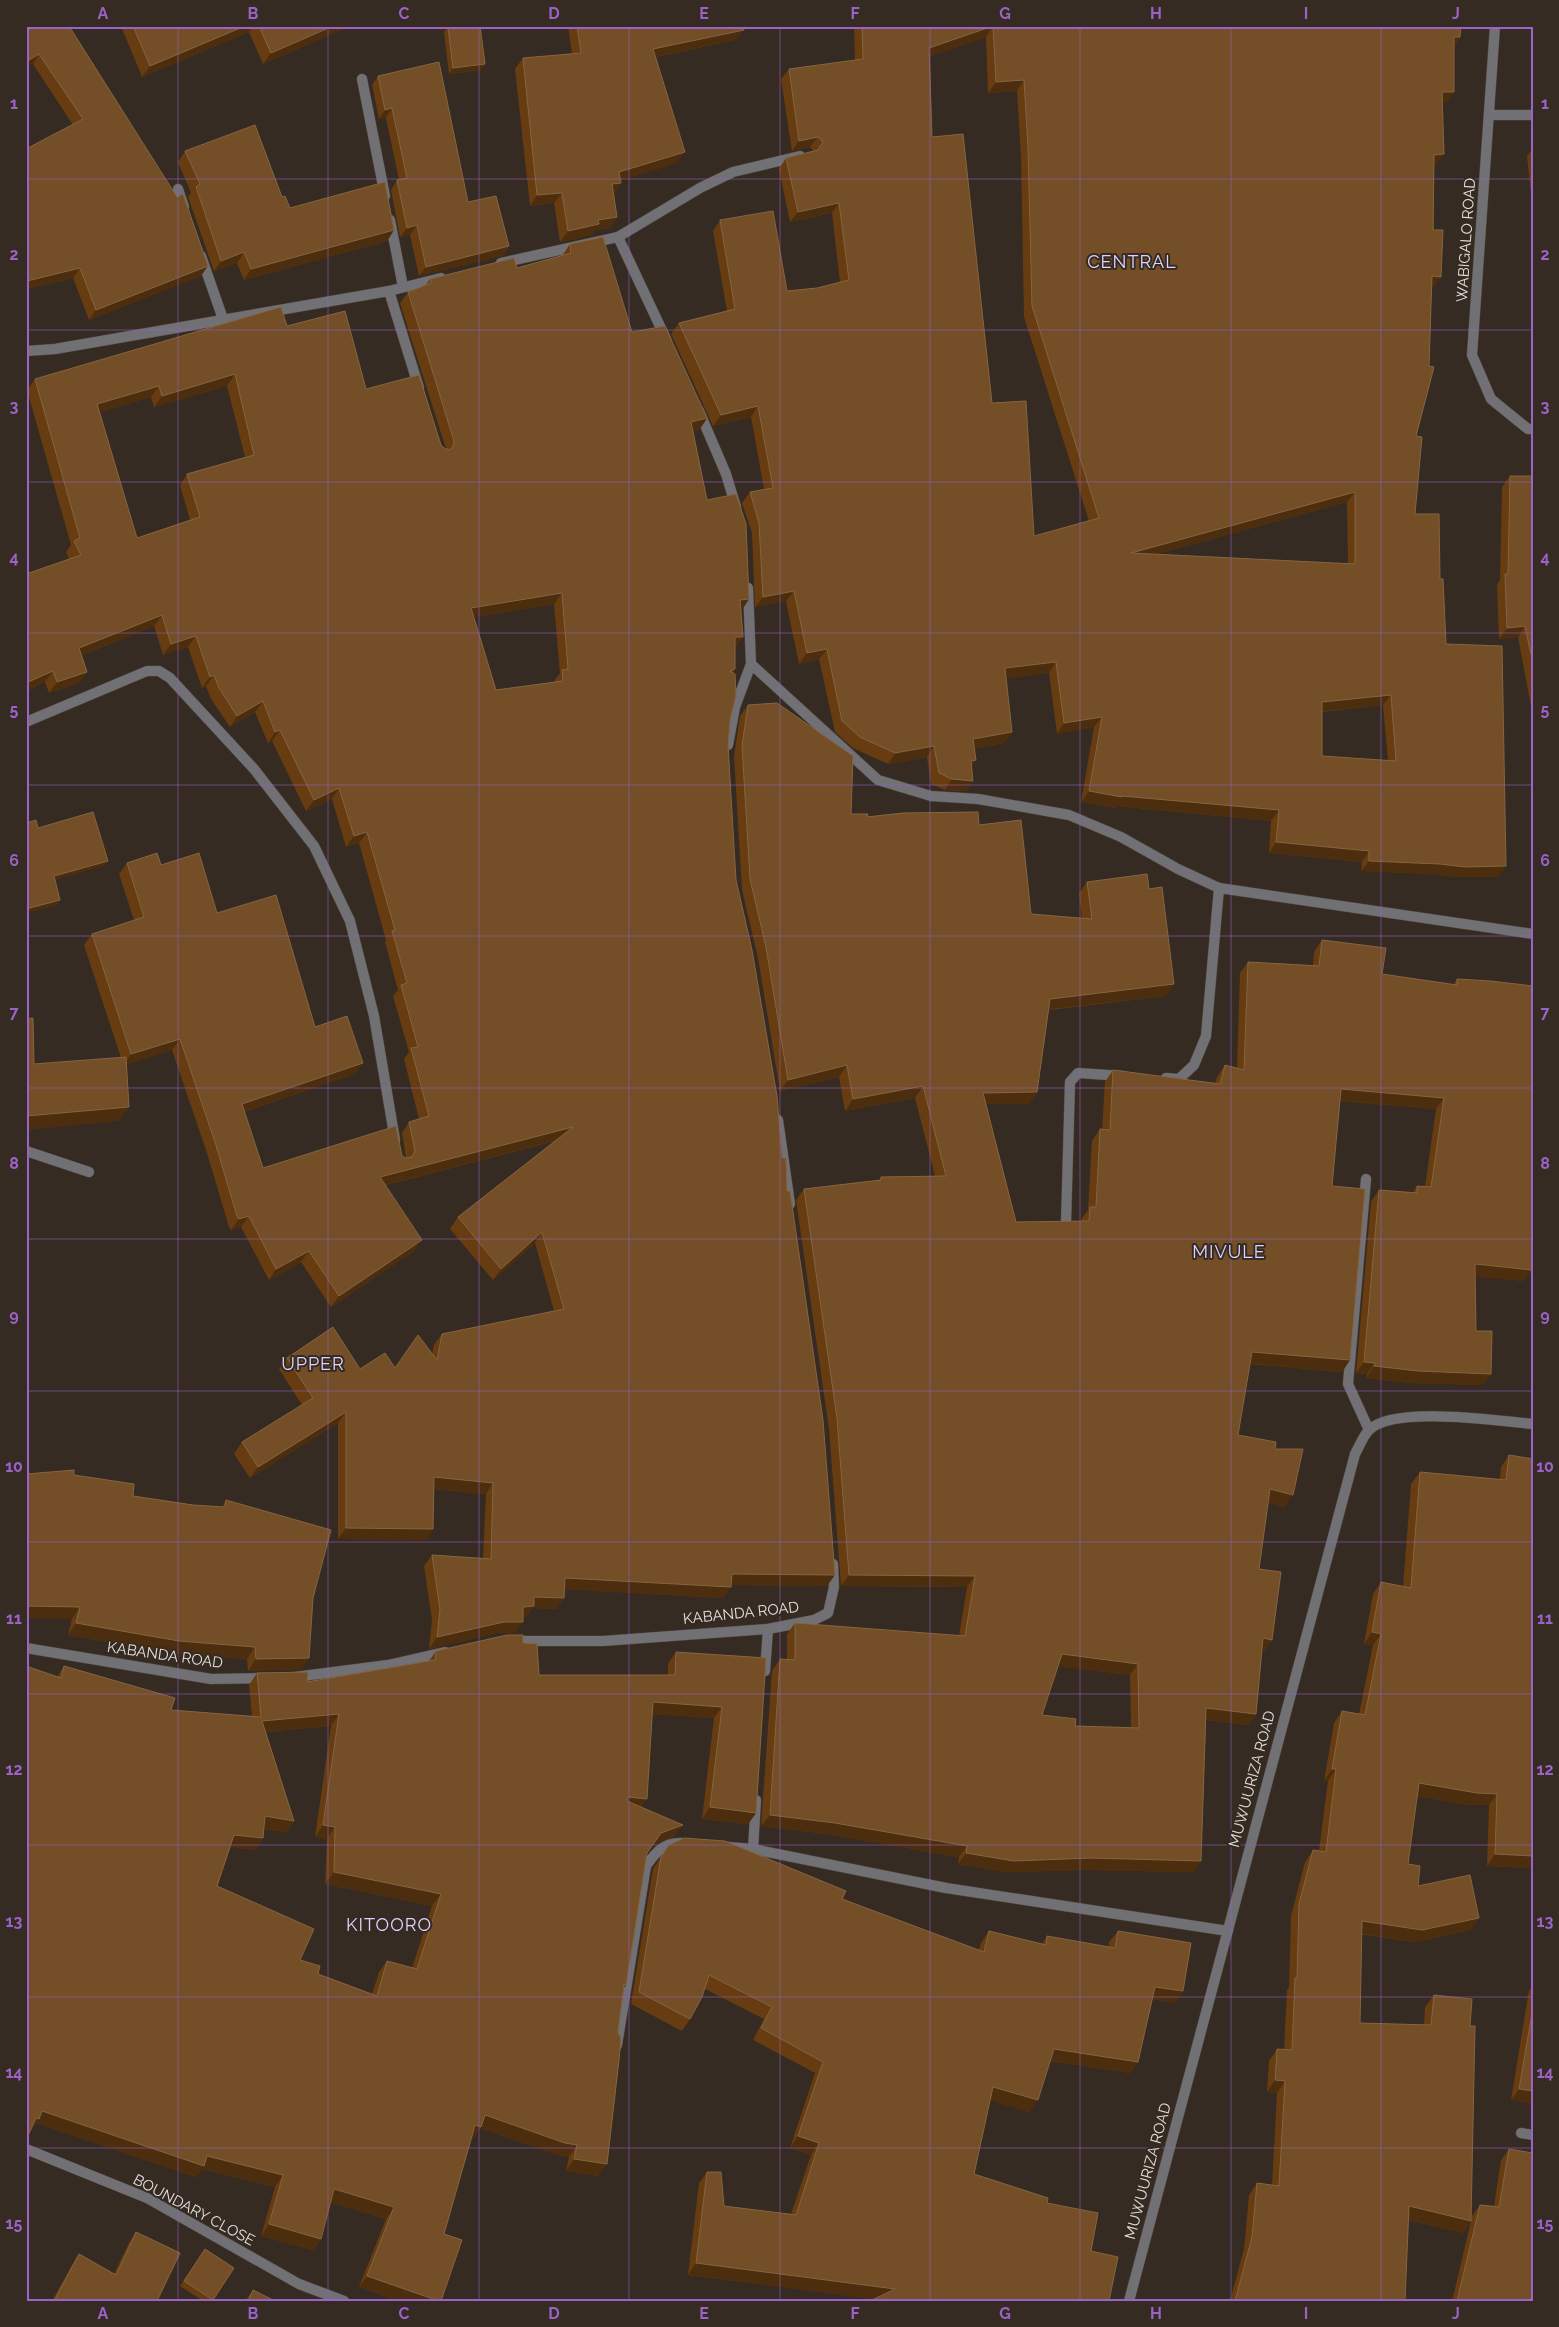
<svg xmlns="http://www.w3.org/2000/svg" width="1559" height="2327" viewBox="0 0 1559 2327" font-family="Raleway,sans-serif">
	<rect width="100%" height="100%" fill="#352b23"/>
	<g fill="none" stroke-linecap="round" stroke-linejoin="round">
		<!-- service casing -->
		<g stroke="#514840" stroke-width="11">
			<path id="service" d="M26,1151L89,1172"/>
		</g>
		<!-- minor casing -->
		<g stroke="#514840" stroke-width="11">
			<g id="minor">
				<path d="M1495,26L1472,355L1491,399L1528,429H1533"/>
				<path d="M362,79L385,196"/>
				<path d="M1491,115H1533"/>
				<path d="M178,189L184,207"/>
				<path d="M390,220L403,287"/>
				<path d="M618,237L666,339"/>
				<path d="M201,256L223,319"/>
				<path d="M501,263L618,237L700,188L733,172L800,156"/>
				<path d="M389,291L419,388"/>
				<path d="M26,351L55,349L389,291L441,278"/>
				<path d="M699,411L726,474L736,507"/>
				<path d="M751,664L878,780L931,796L978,799L1069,815L1121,837L1178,869L1219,888"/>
				<path d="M26,722L147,671H159L170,678L254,769L314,846L350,921L374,1016L395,1140"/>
				<path d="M728,745L735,707L751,664L748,588"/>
				<path d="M1166,1078L1179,1079L1194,1065L1206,1036L1219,888L1533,934"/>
				<path d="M778,1120L790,1204"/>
				<path d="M1366,1179L1348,1384L1369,1430"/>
				<path d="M1066,1223L1070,1082L1078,1073L1122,1076"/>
				<path d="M511,1641H603L768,1629L814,1620L828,1613L834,1587L833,1564"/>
				<path d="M26,1648L211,1679L265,1678"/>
				<path d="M765,1671L768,1629"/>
				<path d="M295,1677L388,1665L445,1652"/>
				<path d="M728,1847L753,1849L946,1888L1228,1931"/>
				<path d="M753,1849L756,1800"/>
				<path d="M617,2045L646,1866C655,1853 664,1842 681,1843"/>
				<path d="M1521,2133L1533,2135"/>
				<path d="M26,2149L147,2198L299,2284L344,2301"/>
				<path d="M1129,2301L1355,1454C1359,1447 1363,1436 1369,1430C1394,1405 1498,1421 1533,1424"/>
			</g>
		</g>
		<!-- service -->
		<use href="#service" stroke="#717075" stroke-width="10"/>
		<!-- minor -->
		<use href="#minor" stroke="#717075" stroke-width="10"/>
	</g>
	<!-- wall -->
	<g fill="#663c10" fill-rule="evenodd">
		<path d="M26,26L201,276L89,320L73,278L26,289V149L73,125L33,64Z"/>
		<path d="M121,26H350L263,64L249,32L142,77Z"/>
		<path d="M568,26H743L736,40L656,57L677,163L621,180V183L614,193L617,217L610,228L595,230L592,235L560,242L554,203L530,206L515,69L523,58L572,54Z"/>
		<path d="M854,26H1461L1460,37L1454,47V92L1446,102H1442L1436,165H1434V287H1432L1416,436L1415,514L1440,579L1446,644L1498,877H1457L1433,874L1361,871L1362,862L1269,853L1271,821L1116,806L1115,808L1081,802L1094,727L1057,734L1049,673L1006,678L1012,732L1004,743L974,748L976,760L971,767L973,781L966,791L945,790L931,784L927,757L888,764L853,748L835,732L819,659L799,664L786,601L755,607L752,533L742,503L750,492L764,489L751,417L713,426L671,334L679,323L727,311L713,231L720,220L787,291L817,288L840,282L832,213L790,222L779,169L786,158L814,151L810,147L792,151L781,79L789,69L855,60ZM986,37L988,93L1017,91L1021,157L1024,317L1089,521L1034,536L992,403L932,137L930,56ZM1347,502L1348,564L1157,554ZM1383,705L1388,761L1322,756V712Z"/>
		<path d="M448,27L485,64L481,70L449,74L444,32Z"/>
		<path d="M378,76L468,202L509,246L503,256L419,276L410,235L400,237L391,190L397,180H399L386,118L379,119L372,85Z"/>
		<path d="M1533,148V213L1527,156Z"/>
		<path d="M185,151L282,197L290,208L394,230L387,241L244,280L237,263L214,271L188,197L191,193L178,162Z"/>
		<path d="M570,244L632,332L707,418L700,429L693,431L707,500L749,599L741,610L743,637L735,648L728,745L736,880L782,1158L787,1191L827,1586L731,1585L723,1598L564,1589V1598L556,1609L533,1608L526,1617H523L515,1633H496L429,1649L432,1620L424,1566L432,1555L483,1558L486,1494L434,1489L433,1529L426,1540L338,1539V1423L250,1478L234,1454L242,1442L302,1405L279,1369L287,1358L360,1369L395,1368L432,1354L434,1345L442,1334L554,1311L535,1243L493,1280L450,1229L458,1217L555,1141L386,1185L414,1251L331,1307L301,1262L269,1280L241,1227L231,1230L229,1227L207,1153L172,1050L127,1064L119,1121L34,1064L121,1058L84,945L92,934L134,920L119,874L127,863L161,865L217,913L315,1027L355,1074L244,1112L263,1168L402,1156L406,1158L402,1133L409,1122L419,1119L404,1059L409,1052L393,996L398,990L385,942L386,940L359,843L346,847L332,799L306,811L272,741L268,743L255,712L230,727L211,699L206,686L202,688L188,647L163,655L154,626L82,655L87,672L79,683L49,693L45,682L26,691V574L69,559L66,552L71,545L27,390L35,379L287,326L366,389L441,445L444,448L446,449L400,303L408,292L426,285L430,279L517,268L562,256ZM227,386L245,457L187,474L180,485L190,520L137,538L100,412L151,397L154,407ZM554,604L560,673L554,681V682L496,690L474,617Z"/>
		<path d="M1510,476H1533V717L1518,637L1499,639L1497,585L1500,580L1502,487Z"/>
		<path d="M748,705L851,814L867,817L979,825L1031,914L1082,919L1079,893L1087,882L1149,889L1166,996L1049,1010L1037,1092L1029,1104H986L1016,1222L1082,1221V1218L1088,1210L1092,1141L1100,1129L1102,1130L1105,1082L1113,1070L1215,1083L1217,1077L1225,1065L1237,1068L1240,973L1248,962L1313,965L1314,952L1322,940L1382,974L1453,985L1457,979L1524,1281L1475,1276L1476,1331L1491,1374L1482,1385L1410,1383L1366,1378L1367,1374L1356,1373L1371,1202L1379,1190L1413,1192L1417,1186L1425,1187L1436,1109L1340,1101L1332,1186L1350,1360L1342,1372L1250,1364L1238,1435L1275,1449L1284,1507L1268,1502L1259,1569L1272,1640L1264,1651H1262L1256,1714L1248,1725L1206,1720L1201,1861L1193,1872L1084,1870L1006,1872L958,1864L959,1857L827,1834L761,1826L772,1671L780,1659L787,1660V1634L795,1623L959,1636L967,1587L841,1586L829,1429L796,1200L804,1189L879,1180L881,1177L935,1176L915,1098L845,1111L839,1077L780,1091L758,958L742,890L734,756L740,716ZM1058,1666L1130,1675L1131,1727L1075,1726L1042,1715Z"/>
		<path d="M1509,1455L1532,1690H1533V1868L1487,1866L1489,1805H1469L1417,1796L1408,1864L1418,1886L1471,1930L1414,1942L1361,1934L1360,2023L1424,2025L1425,2007L1434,1995L1470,2026L1471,2220L1472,2216L1480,2205L1494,2206L1501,2160L1509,2149L1533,2301H1452L1471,2221L1463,2233L1408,2220L1405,2301H1230L1244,2249L1249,2195L1257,2183L1272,2185L1277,2093L1267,2092L1269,2061L1277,2049L1284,2050L1287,1990L1289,1987L1291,1916L1305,1862L1313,1850L1319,1851L1328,1781H1324L1334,1723L1342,1711L1359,1714L1373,1645L1364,1644L1373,1594L1381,1582L1403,1586L1411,1484L1420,1472L1500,1479L1501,1467Z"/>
		<path d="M74,1475L133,1496L193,1505L222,1507L226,1500L313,1598L301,1669L248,1671L247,1659L170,1653L68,1635L72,1619Z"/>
		<path d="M523,1643L539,1675H668V1664L676,1652L766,1658L756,1813L748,1824L702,1819L714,1718L652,1714L641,1807L675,1836L653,1845L647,1853L626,1985L624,1988L598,2176L566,2171L569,2157L557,2155L480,2128L473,2138H472L444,2234L441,2301H398L359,2287L386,2219L330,2202L321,2239L313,2250L261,2236L275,2187L202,2169L196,2177L36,2123L31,2131L57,1677L64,1666L171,1710L252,1716L249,1685L257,1673L307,1682L429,1661L436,1651ZM331,1726L315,1837L327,1839L325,1884L432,1906L412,1968L387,1961L379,1972L372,1994L318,1974L217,1886L230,1847L255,1850L263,1838L264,1829L286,1832L294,1821L266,1732Z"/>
		<path d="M669,1845L842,1899L979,1950L981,1943L989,1931L1042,1944L1047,1936L1109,1947V1942L1118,1931L1183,1991L1175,2003L1152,1999L1138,2062L1130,2073L1050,2061L1029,2112L990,2100L874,2299L688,2275L699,2183L707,2172L724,2206L791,2214L811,2155L790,2148L815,2073L753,2040L764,2019L705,1989L690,2019L682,2031L631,2004L653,1869Z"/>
		<path d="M1533,1986V2104L1511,2100L1529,1990Z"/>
		<path d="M136,2232L157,2301H52L72,2265L79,2254L114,2274L129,2243Z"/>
		<path d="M205,2249L234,2268L212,2301H203L180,2286Z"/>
		<path d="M253,2290L275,2301H245Z"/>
	</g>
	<!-- shaded-wall -->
	<g fill="#4c2e0f">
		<path d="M245,26H253L249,32L142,77L150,66Z"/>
		<path d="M333,26H350L263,64L271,53Z"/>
		<path d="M993,26L986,37L922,59L929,48Z"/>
		<path d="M744,30L736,40L645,59L653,49Z"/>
		<path d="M1454,37H1460L1453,48Z"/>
		<path d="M39,54L33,64L26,68V62Z"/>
		<path d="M485,64L481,70L449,74L453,68Z"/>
		<path d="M1024,80L1017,91L988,93L996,82Z"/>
		<path d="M1442,92H1454L1446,102H1434Z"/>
		<path d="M392,108L386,118L379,119L385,110Z"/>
		<path d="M818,137L810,147L792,151L799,141Z"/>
		<path d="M685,152L677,163L612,183L619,172Z"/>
		<path d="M1444,154L1436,165H1426L1434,155Z"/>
		<path d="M621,183L614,194L612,184Z"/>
		<path d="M562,193L554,203L530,206L537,195Z"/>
		<path d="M839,203L832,213L790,222L798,212Z"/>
		<path d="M617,217L610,228L595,230L592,235L560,242L568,231L598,220Z"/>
		<path d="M417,225L410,235L400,237L407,228Z"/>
		<path d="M394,230L387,241L244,280L251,269Z"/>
		<path d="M509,246L503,256L419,276L426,267Z"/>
		<path d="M244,252L237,263L214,271L221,261Z"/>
		<path d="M208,266L201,276L89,320L96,310Z"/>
		<path d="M80,268L73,278L26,289V282L27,281Z"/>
		<path d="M1432,276L1441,277L1434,287H1425Z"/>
		<path d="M235,374L227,386L154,407L162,396Z"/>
		<path d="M159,386L151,397L90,415L97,404Z"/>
		<path d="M758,406L751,417L713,426L721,415Z"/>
		<path d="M707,418L700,429L683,433L691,422Z"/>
		<path d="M1355,492L1347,502L1124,563L1131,553Z"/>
		<path d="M794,591L786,601L755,607L763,597Z"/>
		<path d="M562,593L554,604L463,619L471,608Z"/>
		<path d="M749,599L742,610L733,612L740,600Z"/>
		<path d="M162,615L154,626L71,659L79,648Z"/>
		<path d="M1525,626L1518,637L1499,639L1507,628Z"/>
		<path d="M196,636L188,647L163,655L171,644Z"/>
		<path d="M735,637H743L735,648H727Z"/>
		<path d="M827,649L819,659L799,664L807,653Z"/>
		<path d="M1056,662L1049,673L998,679L1005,668Z"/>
		<path d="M53,671L45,682L26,691V683Z"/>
		<path d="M87,672L79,683L49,693L57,682Z"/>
		<path d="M214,675L206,686L202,688L210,677Z"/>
		<path d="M1391,695L1383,705L1315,712L1322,702Z"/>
		<path d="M263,701L255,712L230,727L237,716Z"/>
		<path d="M1102,717L1094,727L1057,734L1064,723Z"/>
		<path d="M280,730L272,741L268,743L275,732Z"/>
		<path d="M1012,732L1004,743L966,749L973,739Z"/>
		<path d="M934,746L927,757L888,764L895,753Z"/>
		<path d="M976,760L969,770L971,761Z"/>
		<path d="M952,779L973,781L966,791L945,790Z"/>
		<path d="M339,788L332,799L306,811L314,800Z"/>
		<path d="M1089,791L1122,796L1279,810L1271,821L1116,806L1115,808L1081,802Z"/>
		<path d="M367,832L359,843L346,847L354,836Z"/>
		<path d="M1276,842L1369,851L1362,862L1269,853Z"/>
		<path d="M108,861L104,866L50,881L54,876Z"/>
		<path d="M1369,861L1506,866L1498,877H1457L1433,874L1361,871Z"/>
		<path d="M60,900L56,906L26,913V909Z"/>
		<path d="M1174,984L1166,996L1042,1010L1050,999Z"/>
		<path d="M180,1039L172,1050L123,1066L131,1054Z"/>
		<path d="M363,1063L355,1074L234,1115L242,1104Z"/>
		<path d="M847,1065L839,1077L780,1091L788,1080Z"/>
		<path d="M923,1086L915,1098L845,1111L853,1099Z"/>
		<path d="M1341,1089L1444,1098L1436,1109L1333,1100Z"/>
		<path d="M1037,1092L1029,1104H975L983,1093Z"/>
		<path d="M129,1107L119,1121L26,1130V1116Z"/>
		<path d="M573,1127L565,1138L373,1188L380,1177Z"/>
		<path d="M249,1216L241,1227L231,1230L239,1219Z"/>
		<path d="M542,1232L535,1243L493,1280L501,1269Z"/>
		<path d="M422,1240L414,1251L331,1307L339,1296Z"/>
		<path d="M309,1251L301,1262L269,1280L276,1269Z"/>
		<path d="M1475,1264L1532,1270L1524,1281L1467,1276Z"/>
		<path d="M1252,1352L1350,1360L1342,1372L1244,1363Z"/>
		<path d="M1364,1362L1375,1363L1367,1374L1356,1373Z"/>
		<path d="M1374,1366L1491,1374L1482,1385L1410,1383L1366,1378Z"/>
		<path d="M346,1412L338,1423L250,1478L258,1467Z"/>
		<path d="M434,1477L493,1483L486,1494L426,1488Z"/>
		<path d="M1270,1489L1293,1495L1284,1507L1262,1501Z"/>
		<path d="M346,1528L433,1529L426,1540L338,1539Z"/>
		<path d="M732,1574L835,1575L827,1586L724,1585Z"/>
		<path d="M849,1575L975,1576L967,1587L841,1586Z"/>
		<path d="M565,1578L731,1587L723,1598L557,1589Z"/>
		<path d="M534,1597L564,1598L556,1609L533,1608L526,1617L515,1618L523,1607Z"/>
		<path d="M26,1606L80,1607L72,1619L26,1618Z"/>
		<path d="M504,1622H523L515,1633H496L429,1649L437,1637Z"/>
		<path d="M76,1623L255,1647L247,1659L170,1653L68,1635Z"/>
		<path d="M1372,1632L1381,1634L1373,1645L1364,1644Z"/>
		<path d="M1263,1638L1272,1640L1264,1651L1255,1650Z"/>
		<path d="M1062,1654L1138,1664L1130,1675L1054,1666Z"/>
		<path d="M309,1658L301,1669L248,1671L256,1659Z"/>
		<path d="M653,1702L722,1707L714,1718L645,1714Z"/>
		<path d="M1206,1708L1256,1714L1248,1725L1198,1719Z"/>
		<path d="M339,1714L331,1726L254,1733L262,1721Z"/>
		<path d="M1332,1769H1336L1328,1781H1324Z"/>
		<path d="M1419,1783L1497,1794L1489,1805H1469L1411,1795Z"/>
		<path d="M628,1797L647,1799L639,1811L620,1808Z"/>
		<path d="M710,1807L756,1813L748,1824L702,1819Z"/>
		<path d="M770,1815L835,1823L967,1846L959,1857L827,1834L761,1826Z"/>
		<path d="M265,1816L294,1821L286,1832L257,1828Z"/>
		<path d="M323,1825L335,1827L327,1839L315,1837Z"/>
		<path d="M683,1825L675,1836L653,1845L661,1833Z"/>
		<path d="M234,1835L263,1838L255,1850L226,1847Z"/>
		<path d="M966,1853L1092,1858L1201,1861L1193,1872L1084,1870L1006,1872L958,1864Z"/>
		<path d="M1495,1854L1533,1856V1868L1487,1866Z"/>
		<path d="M334,1872L441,1894L432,1906L325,1884Z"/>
		<path d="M1479,1918L1471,1930L1414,1942L1353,1932L1362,1921Z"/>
		<path d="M1155,1987L1183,1991L1175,2003L1147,1998Z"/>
		<path d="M1054,2049L1138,2062L1130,2073L1045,2060Z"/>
		<path d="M1275,2080L1285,2081L1277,2093L1267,2092Z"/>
		<path d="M993,2087L1038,2100L1029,2112L985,2099Z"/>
		<path d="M1519,2089L1533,2091V2104L1511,2100Z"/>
		<path d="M42,2111L207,2156L283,2175L275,2187L202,2169L196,2177L36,2123L31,2131L27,2129L36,2118Z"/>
		<path d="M485,2115L577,2145L569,2157L557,2155L480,2128L473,2138L467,2136L475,2125Z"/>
		<path d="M798,2136L819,2143L811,2155L790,2148Z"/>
		<path d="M574,2159L607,2164L598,2176L566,2171Z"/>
		<path d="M334,2189L394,2207L386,2219L326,2201Z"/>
		<path d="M1409,2206L1471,2221L1463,2233L1401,2218Z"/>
		<path d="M269,2224L321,2239L313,2250L261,2236Z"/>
		<path d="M696,2263L895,2289L887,2301L688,2275Z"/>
		<path d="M367,2276L439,2301H398L359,2287Z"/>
	</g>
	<!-- building -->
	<g fill="#734e26" stroke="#856542" fill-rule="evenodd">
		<path d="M26,26H69L177,197L183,194L208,266L96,310L80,268L27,281L26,277V149L83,119L39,54L26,62Z"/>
		<path d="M133,26H245L150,66Z"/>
		<path d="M259,26H333L271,53Z"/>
		<path d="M453,26H480L485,64L453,68L448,27Z"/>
		<path d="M577,26H743L744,30L653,49L685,152L619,172L621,183L612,184L617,217L598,220L599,224L568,231L562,193L537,195L523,58L581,53Z"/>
		<path d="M862,26H993L929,48L932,137L963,134L992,403L1026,401L1034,536L1099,518L1032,306L1028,146L1024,80L996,82L993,26H1461L1460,37H1454V92H1442L1444,154L1434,155L1433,230H1443L1441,277L1432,276L1429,366L1434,367L1416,436L1422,437L1415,514H1439L1440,579H1443L1446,644L1502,646L1506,866L1465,867L1440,864L1369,861V851L1276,842L1279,810L1122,796V797L1089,791L1102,717L1064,723L1056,662L1005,668L1012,732L973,739L976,760L971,761L973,781L952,779L939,773L934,746L895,753L860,737L842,721L827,649L807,653L794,591L763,597L759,523L750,492L773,488L758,406L721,415L679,323L735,309L720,220L773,211L787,291L817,288L849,280L839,203L798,212L786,158L818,150L823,142L818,137L799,141L789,69L863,59ZM1355,492V564L1131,553ZM1391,695L1396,761L1322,756V702Z"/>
		<path d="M439,62L468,202L496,196L509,246L426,267L417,225L407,228L397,180L407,178L392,108L385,110L378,76Z"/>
		<path d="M255,125L282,197L285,196L290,208L385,182L394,230L251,269L244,252L221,261L196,187L200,184L185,151Z"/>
		<path d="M603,237L632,332L665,326L707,418L691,422L707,500L736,494L746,524L749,599L740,600L743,637H735V669L730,671L735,674L736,695L730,720L728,745L736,880L752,950L777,1096L782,1158H786V1160L787,1191H790L823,1420L835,1575L732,1574L731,1587L565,1578L564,1598L534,1597V1606L523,1607V1622H504L437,1637L440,1609L432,1555L491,1559L493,1483L434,1477L433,1529L346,1528V1412L258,1467L242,1442L313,1398L287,1358L333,1327L360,1369L385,1353L395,1368L418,1335L437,1360L442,1334L564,1309L542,1232L501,1269L458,1217L573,1127L380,1177L422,1240L339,1296L309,1251L276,1269L249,1216L239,1219L237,1216L215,1142L180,1039L131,1054L92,934L144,917L127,863L157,853L161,865L199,853L217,913L276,895L315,1027L347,1016L363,1063L242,1104L263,1168L396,1126L402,1156L406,1158L412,1157L415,1151L409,1122L429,1116L411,1048L418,1047L401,985L407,983L392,931L395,930L367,832L354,836L339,788L314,800L280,730L275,732L263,701L237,716L219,688L214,675L210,677L196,636L171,644L162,615L79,648L87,672L57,682L53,671L26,683V574L81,555L74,541L80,538L35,379L281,307L287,326L345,311L366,389L419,375L441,445L444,448L449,450L453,447L454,441L408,292L431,283L430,279L514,258L517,268L571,253L570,244ZM235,374L254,455L187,474L200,517L137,538L97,404L159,386L162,396ZM562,593L568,669L562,670L563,681L496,690L471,608Z"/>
		<path d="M1510,476H1533V664L1525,626L1507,628L1505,574H1508Z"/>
		<path d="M777,703L853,756L851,814H868L867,817L903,813L978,812L979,825L1021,820L1031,914L1092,919L1087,882L1147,874L1149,889L1162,887L1174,984L1050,999L1037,1092L983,1093L1016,1222L1089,1221L1090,1207H1096L1100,1129L1110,1130L1113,1070L1220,1084L1225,1065L1244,1070L1248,962L1319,966L1322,940L1386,948L1382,974L1457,985V979L1491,981L1533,986L1532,1270L1475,1264L1476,1331H1492L1491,1374L1418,1371L1374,1366L1375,1363L1364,1362L1379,1190L1417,1193V1186L1431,1187L1444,1098L1341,1089L1332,1186L1365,1189L1350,1360L1252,1352L1238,1435L1276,1442L1275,1449H1303L1293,1495L1270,1489L1259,1569L1281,1572L1272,1640L1263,1638L1256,1714L1206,1708L1201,1861L1092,1858L1014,1861L966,1853L967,1846L835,1823L770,1815L780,1659L795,1660V1623L965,1636L975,1576L849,1575L837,1418L804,1189L881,1180V1177L946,1176L923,1086L853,1099L847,1065L788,1080L766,947L750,879L742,745L748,705ZM1062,1654L1138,1664L1139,1728L1075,1726L1076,1719L1042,1715Z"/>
		<path d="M93,812L108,861L54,876L60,900L26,909V823L36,820L38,828Z"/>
		<path d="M33,1018L34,1064L126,1057L129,1107L26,1116V1019Z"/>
		<path d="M1509,1455L1533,1459V1636L1532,1690H1533V1856L1495,1854L1497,1794L1477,1793L1419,1783L1408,1864L1420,1866L1418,1886L1470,1875L1479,1918L1422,1930L1362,1921L1360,2023L1431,2025L1434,1995L1472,1999L1470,2026H1475L1471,2221L1409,2206L1405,2301H1235L1252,2237L1257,2183L1279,2186L1285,2081L1275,2080L1277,2049L1292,2050L1295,1978H1297L1299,1904L1313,1850L1326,1852L1336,1769H1332L1342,1711L1365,1715L1381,1634L1372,1632L1381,1582L1411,1588L1420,1472L1506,1480Z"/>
		<path d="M74,1470V1475L134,1484L133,1496L193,1505L225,1507L226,1500L331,1530L313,1598L309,1658L256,1659L255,1647L179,1641L76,1623L80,1607L26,1606V1474Z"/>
		<path d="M507,1635H523V1643L537,1644L539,1675H675L676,1652L766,1658L756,1813L710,1807L722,1707L653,1702L647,1799L628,1797L627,1801L683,1825L661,1833L647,1853L626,1985L624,1984L618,2032L621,2038L619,2060L607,2164L574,2159L577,2145L565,2143L485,2115L481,2127L475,2125L444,2234L462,2240L441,2301H439L367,2276L394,2207L334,2189L321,2239L269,2224L283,2175L207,2156L204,2166L42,2111L39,2119L36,2118L26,2140V1666L61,1678L64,1666L175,1698L171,1710L261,1717L257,1673L308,1672L307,1682L435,1660L436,1651ZM339,1714L323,1825L335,1827L334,1872L441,1894L417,1969L387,1961L377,1996L318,1974L320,1966L300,1960L314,1929L217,1886L234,1835L263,1838L265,1816L294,1821L262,1721Z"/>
		<path d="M684,1838L725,1841L846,1891L842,1899L984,1952L989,1931L1046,1945L1047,1936L1115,1948L1118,1931L1191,1943L1183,1991L1155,1987L1138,2062L1054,2049L1038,2100L993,2087L974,2174L1048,2198L1047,2203L1098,2213L1091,2251L1118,2257L1109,2301H870L895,2289L696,2263L707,2172H721L724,2206L796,2215L819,2143L798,2136L823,2062L761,2028L772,2007L709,1975L702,1997L690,2019L639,1992L661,1857L669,1845Z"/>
		<path d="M1533,2008V2091L1519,2089Z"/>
		<path d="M1509,2149L1533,2153V2301H1457L1480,2205L1499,2207Z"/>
		<path d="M136,2232L180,2253L157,2301H54L79,2254L116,2275Z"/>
		<path d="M205,2249L234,2268L213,2300L184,2281Z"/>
		<path d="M253,2290L275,2301H248Z"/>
	</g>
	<!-- grid -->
	<path fill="none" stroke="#9b62c7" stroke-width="1" stroke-opacity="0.55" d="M178,26V2301M328,26V2301M479,26V2301M629,26V2301M780,26V2301M930,26V2301M1080,26V2301M1231,26V2301M1381,26V2301M26,179H1533M26,330H1533M26,482H1533M26,633H1533M26,785H1533M26,936H1533M26,1088H1533M26,1239H1533M26,1391H1533M26,1542H1533M26,1694H1533M26,1845H1533M26,1997H1533M26,2148H1533"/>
	<g text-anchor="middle" stroke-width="4" stroke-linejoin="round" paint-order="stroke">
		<!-- street labels -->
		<g font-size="15" fill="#e6e0db" stroke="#352b23">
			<text transform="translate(1466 240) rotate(-86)" y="5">WABIGALO ROAD</text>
			<text transform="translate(741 1613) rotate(-6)" y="5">KABANDA ROAD</text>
			<text transform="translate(165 1655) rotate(8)" y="5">KABANDA ROAD</text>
			<text transform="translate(1252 1779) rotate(-75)" y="5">MUWUURIZA ROAD</text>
			<text transform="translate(1148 2171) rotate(-75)" y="5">MUWUURIZA ROAD</text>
			<text transform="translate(194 2210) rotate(28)" y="5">BOUNDARY CLOSE</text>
		</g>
		<!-- quarter labels -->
		<g font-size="18" letter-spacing="1" fill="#ded3fe" stroke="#352b23">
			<text x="1132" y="268">CENTRAL</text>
			<text x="1229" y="1258">MIVULE</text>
			<text x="313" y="1370">UPPER</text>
			<text x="389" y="1931">KITOORO</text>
		</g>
	</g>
	<!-- border -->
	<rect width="1559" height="2327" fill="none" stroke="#352b23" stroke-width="55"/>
	<rect x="28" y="28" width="1504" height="2272" fill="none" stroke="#9b62c7" stroke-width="2"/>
	<g font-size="16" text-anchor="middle" font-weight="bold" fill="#9b62c7">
		<text x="103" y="19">A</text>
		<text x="253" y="19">B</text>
		<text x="404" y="19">C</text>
		<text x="554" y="19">D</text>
		<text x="704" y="19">E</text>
		<text x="855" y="19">F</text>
		<text x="1005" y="19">G</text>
		<text x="1156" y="19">H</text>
		<text x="1306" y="19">I</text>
		<text x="1456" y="19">J</text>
		<text x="14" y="109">1</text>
		<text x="1545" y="109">1</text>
		<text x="14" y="260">2</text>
		<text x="1545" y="260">2</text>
		<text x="14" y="412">3</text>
		<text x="1545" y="412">3</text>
		<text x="14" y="563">4</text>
		<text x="1545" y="563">4</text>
		<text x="14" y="715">5</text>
		<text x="1545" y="715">5</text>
		<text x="14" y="866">6</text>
		<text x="1545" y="866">6</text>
		<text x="14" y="1018">7</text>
		<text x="1545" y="1018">7</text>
		<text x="14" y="1169">8</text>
		<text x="1545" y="1169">8</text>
		<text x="14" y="1321">9</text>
		<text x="1545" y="1321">9</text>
		<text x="14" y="1472">10</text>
		<text x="1545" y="1472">10</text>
		<text x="14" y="1624">11</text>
		<text x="1545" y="1624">11</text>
		<text x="14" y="1775">12</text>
		<text x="1545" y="1775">12</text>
		<text x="14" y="1927">13</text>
		<text x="1545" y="1927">13</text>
		<text x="14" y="2078">14</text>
		<text x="1545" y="2078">14</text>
		<text x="14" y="2229">15</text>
		<text x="1545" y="2229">15</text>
		<text x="103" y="2319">A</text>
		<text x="253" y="2319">B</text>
		<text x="404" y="2319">C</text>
		<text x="554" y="2319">D</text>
		<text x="704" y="2319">E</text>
		<text x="855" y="2319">F</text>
		<text x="1005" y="2319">G</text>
		<text x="1156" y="2319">H</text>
		<text x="1306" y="2319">I</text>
		<text x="1456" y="2319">J</text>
	</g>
</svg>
